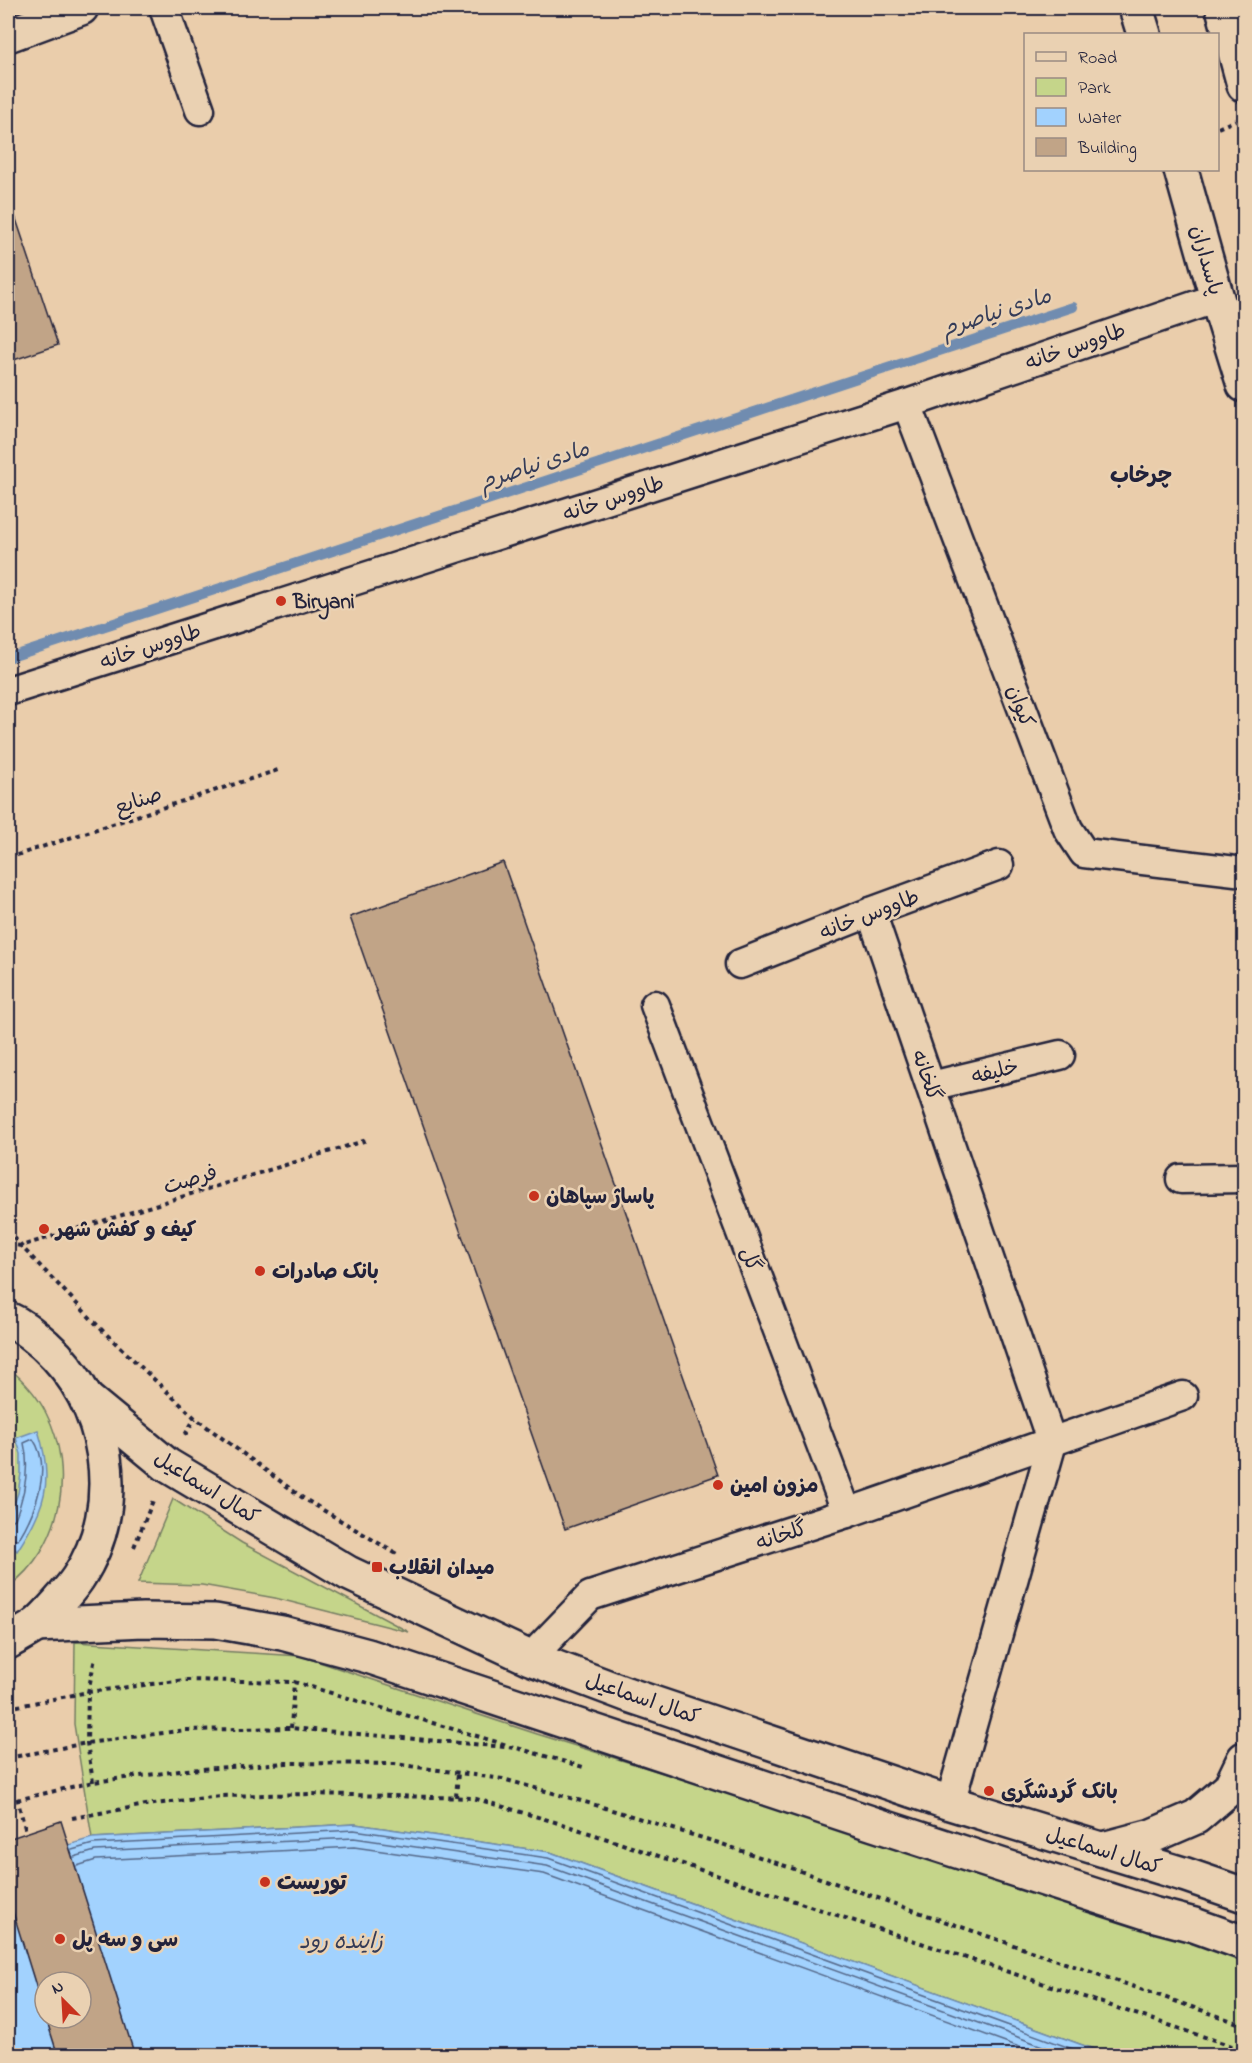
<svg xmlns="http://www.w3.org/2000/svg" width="1252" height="2063" viewBox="0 0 1252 2063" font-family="'Indie Flower','Playpen Sans Arabic',sans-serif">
	<rect width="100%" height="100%" fill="#eacdab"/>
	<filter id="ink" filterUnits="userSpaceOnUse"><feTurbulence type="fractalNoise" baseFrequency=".0167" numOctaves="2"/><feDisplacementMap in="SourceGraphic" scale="12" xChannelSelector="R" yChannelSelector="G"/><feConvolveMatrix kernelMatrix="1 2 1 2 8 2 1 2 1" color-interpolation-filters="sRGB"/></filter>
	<g filter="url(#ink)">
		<!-- green -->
		<g fill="#c5d58a" stroke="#747c62" stroke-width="1.5">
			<path d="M8,1367C23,1380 37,1394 46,1413C76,1471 62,1548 8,1587Z"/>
			<path d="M173,1499L242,1543L409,1632L275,1598L202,1585L138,1583Z"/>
			<path d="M75,1642L301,1656L537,1734L1151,1924L1244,1951V2055H1110L550,1852L355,1824L92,1838L74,1724Z"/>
		</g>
		<!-- water -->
		<g fill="#a2d2fe" stroke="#6f8cb0" stroke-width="1.5" fill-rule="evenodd">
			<path d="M38,1430C54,1481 46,1507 17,1551L8,1543V1520L18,1493L21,1473V1454L16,1438Z"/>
			<path d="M355,1824L550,1852L1110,2055L8,2056V1863L92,1838ZM45,1982H81V2018H45Z"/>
		</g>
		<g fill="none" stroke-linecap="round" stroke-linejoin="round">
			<!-- shore -->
			<g stroke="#556889" stroke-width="1.5">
				<path d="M8,1522L15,1519C25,1494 30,1469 24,1443L33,1439C53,1468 35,1513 18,1540L8,1539"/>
				<path d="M72,1850L93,1844L354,1830L548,1858L1092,2056"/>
				<path d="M74,1857L95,1851L354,1838L547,1866L1070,2056"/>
				<path d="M77,1866L96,1860L354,1847L544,1874L1044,2056"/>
			</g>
			<!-- stream -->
			<path stroke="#6f8cb0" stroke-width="10" d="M8,658L1073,307"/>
		</g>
		<!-- building -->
		<g fill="#c1a487" stroke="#22223b" stroke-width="1.5">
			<path d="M8,195L58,345L8,362Z"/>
			<path d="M503,862L718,1475L565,1529L350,917Z"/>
			<path d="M61,1821L135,2056H58L46,2018H81V1982H45V2015L8,1896V1839Z"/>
		</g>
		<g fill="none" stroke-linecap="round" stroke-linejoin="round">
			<!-- minor casing -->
			<g stroke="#22223b" stroke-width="33">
				<g id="minor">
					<path d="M164,8L200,110"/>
					<path d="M907,404L1068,829L1084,853L1244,872"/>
					<path d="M8,691L907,404L1217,298"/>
					<path d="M871,912L1052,1443L950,1803"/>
					<path d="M740,964L871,912L999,865"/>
					<path d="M655,1005L847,1513"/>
					<path d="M931,1086L1060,1055"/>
					<path d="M1181,1179L1244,1178"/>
					<path d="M530,1658L590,1596L847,1513L1183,1396"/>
				</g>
			</g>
			<!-- tertiary casing -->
			<g stroke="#22223b" stroke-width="38">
				<path id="tertiary" d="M8,35L81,8"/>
			</g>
			<!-- primary casing -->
			<g stroke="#22223b" stroke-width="38">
				<g id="primary">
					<path d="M1136,8L1144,34"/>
					<path d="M1223,8L1244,85"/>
					<path d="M1181,170L1217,298L1244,385"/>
					<path d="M8,1319C22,1325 33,1335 45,1345C109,1402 127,1505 78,1578C70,1590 46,1617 35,1626C26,1632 16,1637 8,1642"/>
					<path d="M88,1400L167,1465L348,1573L530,1658L626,1694L950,1803L1186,1875L1244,1895"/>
					<path d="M36,1625L143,1620L215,1621L282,1633L368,1656L874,1824L1152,1914L1194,1925L1244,1943"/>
					<path d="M1103,1849L1152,1836L1196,1817L1230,1788L1244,1759"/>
				</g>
			</g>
			<!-- path -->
			<g stroke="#22223b" stroke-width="4" stroke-dasharray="4.5 4.5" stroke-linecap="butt">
				<path d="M1218,128L1236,120"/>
				<path d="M8,858L278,770"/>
				<path d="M8,1230L21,1246L104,1332L195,1418L303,1498L400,1556"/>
				<path d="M8,1244L21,1246L367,1140"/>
				<path d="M185,1435L195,1418"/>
				<path d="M134,1547L154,1498"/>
				<path d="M8,1708L88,1692L185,1680L294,1682L507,1745"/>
				<path d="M291,1728L294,1682"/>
				<path d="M8,1758L87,1743L186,1730L291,1728L517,1748L583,1767"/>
				<path d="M93,1782L87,1743L88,1692L95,1658"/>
				<path d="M456,1797L458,1773"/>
				<path d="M17,1798L26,1832"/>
				<path d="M8,1802L93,1782L187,1770L286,1763L395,1764L503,1779L599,1806L722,1844L1244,2025"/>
				<path d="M72,1818L146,1805L221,1796L311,1794L473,1798L565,1825L1244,2050"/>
			</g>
			<!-- minor -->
			<use href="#minor" stroke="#ead1b2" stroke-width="28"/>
			<!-- tertiary -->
			<use href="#tertiary" stroke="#ead1b2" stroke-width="33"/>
			<!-- primary -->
			<use href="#primary" stroke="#ead1b2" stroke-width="33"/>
		</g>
	</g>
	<!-- markers -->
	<g fill="#c8321e" stroke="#ead1b2" stroke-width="2">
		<circle cx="281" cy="601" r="6"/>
		<circle cx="534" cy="1196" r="6"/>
		<circle cx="44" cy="1229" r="6"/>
		<circle cx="260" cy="1271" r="6"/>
		<circle cx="718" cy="1485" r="6"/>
		<rect x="371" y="1561" width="12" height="12" rx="3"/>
		<circle cx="989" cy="1791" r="6"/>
		<circle cx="265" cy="1882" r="6"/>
		<circle cx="60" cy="1939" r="6"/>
	</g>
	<g text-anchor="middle" stroke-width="5" stroke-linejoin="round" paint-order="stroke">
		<!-- street labels -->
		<g font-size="21" fill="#22223b" stroke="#ead1b2">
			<text transform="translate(1207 260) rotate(74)" y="7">پاسداران</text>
			<text transform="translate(1075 346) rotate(-19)" y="7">طاووس خانه</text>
			<text transform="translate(613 498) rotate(-18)" y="7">طاووس خانه</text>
			<text transform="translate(150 646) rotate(-18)" y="7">طاووس خانه</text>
			<text transform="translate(1021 706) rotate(69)" y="7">کیوان</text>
			<text transform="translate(138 800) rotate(-18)" y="7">صنایع</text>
			<text transform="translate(869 914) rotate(-21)" y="7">طاووس خانه</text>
			<text transform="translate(995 1071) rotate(-14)" y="7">خلیفه</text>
			<text transform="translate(927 1075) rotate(71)" y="7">گلخانه</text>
			<text transform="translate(190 1179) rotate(-17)" y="7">فرصت</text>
			<text transform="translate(751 1259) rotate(69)" y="7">گل</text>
			<text transform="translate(207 1487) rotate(32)" y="7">کمال اسماعیل</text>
			<text transform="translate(781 1535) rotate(-18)" y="7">گلخانه</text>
			<text transform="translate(643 1698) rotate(19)" y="7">کمال اسماعیل</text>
			<text transform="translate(1104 1850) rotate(17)" y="7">کمال اسماعیل</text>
		</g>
		<!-- poi labels -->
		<g font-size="21" font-weight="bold" fill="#22223b" stroke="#ead1b2" text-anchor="start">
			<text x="293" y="608">Biryani</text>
			<text x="546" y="1203">پاساژ سپاهان</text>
			<text x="56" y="1236">کیف و کفش شهر</text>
			<text x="272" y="1278">بانک صادرات</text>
			<text x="730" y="1492">مزون امین</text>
			<text x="389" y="1574">میدان انقلاب</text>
			<text x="1001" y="1798">بانک گردشگری</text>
			<text x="277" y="1889">توریست</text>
			<text x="72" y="1946">سی و سه پل</text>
		</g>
		<!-- water labels -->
		<g font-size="22" font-style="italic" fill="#353c58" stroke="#ead1b2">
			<text transform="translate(996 311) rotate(-18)" y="8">مادی نیاصرم</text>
			<text transform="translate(534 464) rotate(-18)" y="8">مادی نیاصرم</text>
			<text x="341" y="1948">زاینده رود</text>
		</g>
		<!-- neighbourhood labels -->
		<g font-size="22" font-weight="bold" fill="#22223b" stroke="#ead1b2">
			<text x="1141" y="482">چرخاب</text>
		</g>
	</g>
	<!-- margin -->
	<rect width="1252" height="2063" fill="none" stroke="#ead1b2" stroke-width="30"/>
	<rect x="15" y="15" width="1222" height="2033" fill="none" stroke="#22223b" stroke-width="2" filter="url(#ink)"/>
	<!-- legend -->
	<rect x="1024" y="33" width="195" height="138" fill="#ead1b2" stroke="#9a8b82" stroke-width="1.5"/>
	<rect x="1036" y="52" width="30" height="9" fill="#ead1b2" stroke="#9a8b82" stroke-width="1.5"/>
	<text x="1078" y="63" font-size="18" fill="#22223b">Road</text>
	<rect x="1036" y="78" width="30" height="18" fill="#c5d58a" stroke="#9a8b82" stroke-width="1.5"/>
	<text x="1078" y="93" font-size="18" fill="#22223b">Park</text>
	<rect x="1036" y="108" width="30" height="18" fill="#a2d2fe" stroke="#9a8b82" stroke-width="1.5"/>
	<text x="1078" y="123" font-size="18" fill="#22223b">Water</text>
	<rect x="1036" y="138" width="30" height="18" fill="#c1a487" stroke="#9a8b82" stroke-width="1.5"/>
	<text x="1078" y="153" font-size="18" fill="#22223b">Building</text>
	<!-- north arrow -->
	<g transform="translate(63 2000) rotate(336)"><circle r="28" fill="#ead1b2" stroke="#9a8b82" stroke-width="1.5"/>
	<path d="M0-4.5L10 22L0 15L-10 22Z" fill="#c8321e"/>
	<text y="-9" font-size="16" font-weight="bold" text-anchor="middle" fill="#22223b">N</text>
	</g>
</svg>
